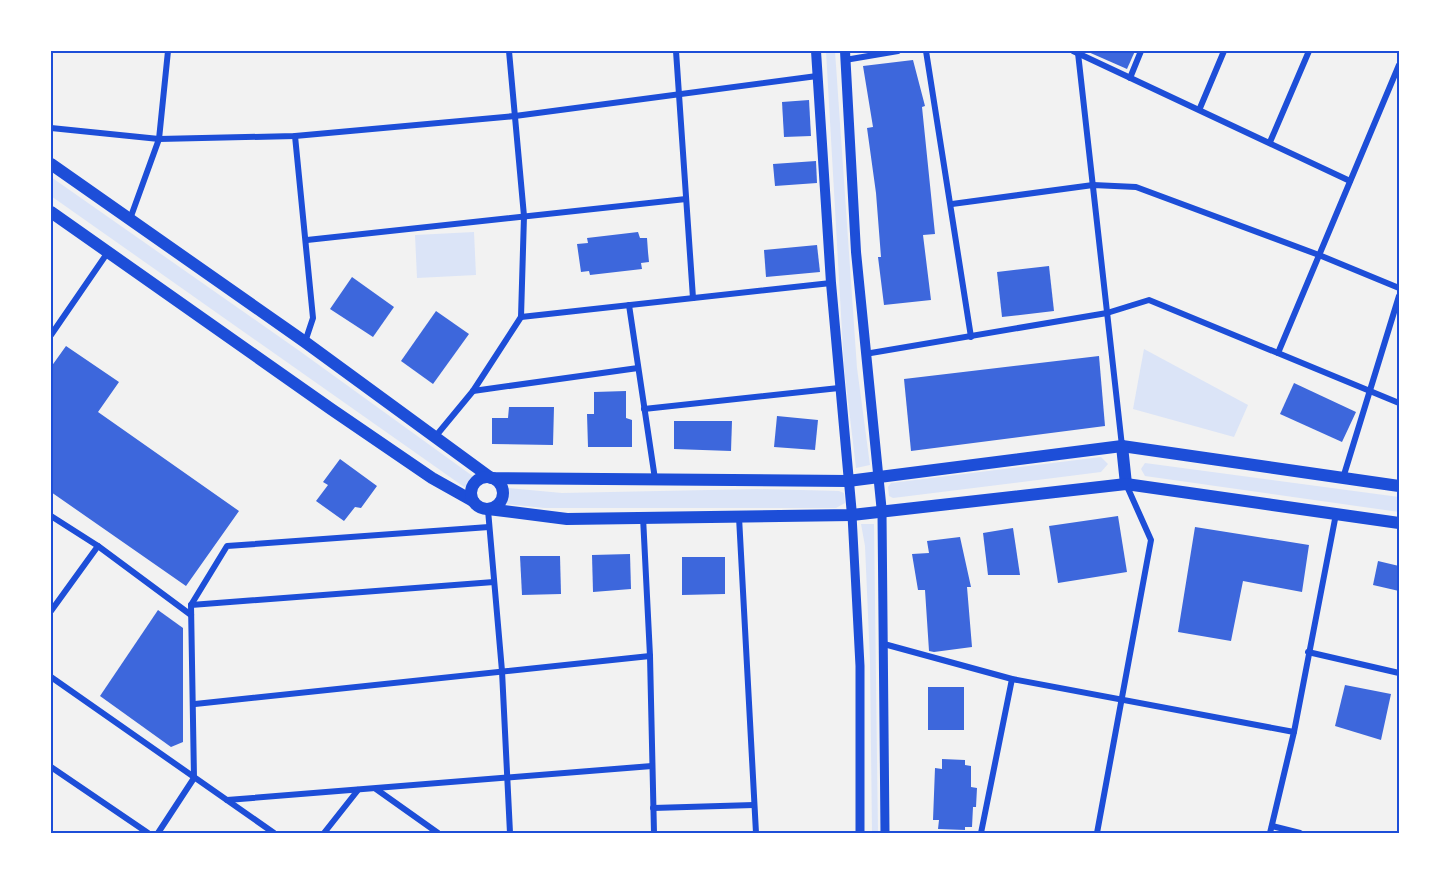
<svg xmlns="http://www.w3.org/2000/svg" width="1450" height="884" viewBox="0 0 1450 884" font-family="Lato,sans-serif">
	<rect width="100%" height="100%" fill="#f2f2f2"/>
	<!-- green -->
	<g fill="#dbe4f7">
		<path d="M826,51H835L857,368L870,465L856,468L844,367Z"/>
		<path d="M51,177L301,352L474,477L467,489L51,196Z"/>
		<path d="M474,232L476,275L417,278L415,235Z"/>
		<path d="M1144,349L1248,405L1234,437L1133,409Z"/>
		<path d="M1101,457L1108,464L1101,472L893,498L889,496L888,487L891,483Z"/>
		<path d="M1145,463L1399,497V512L1145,476L1141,469Z"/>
		<path d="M507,488L562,493L757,489L839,491L844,493L845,503L836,508H544L505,504Z"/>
		<path d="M861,524H874L878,833H872L870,661L865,546Z"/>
	</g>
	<!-- building -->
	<g fill="#3d67dc">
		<path d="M1086,51H1135L1127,69Z"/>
		<path d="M913,60L925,106L922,107L935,234L923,235L931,300L884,305L878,257H881L876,193L867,128L873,127L863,66Z"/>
		<path d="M809,100L811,136L784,137L782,102Z"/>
		<path d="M816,161L817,183L775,186L773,164Z"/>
		<path d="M638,232L640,238H647L648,252L649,262L641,263L642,269L590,275L589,271L581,272L577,244L588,243L587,238Z"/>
		<path d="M817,245L820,272L766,277L764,250Z"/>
		<path d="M1049,266L1054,311L1002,317L997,272Z"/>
		<path d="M352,277L394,307L373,337L330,309Z"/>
		<path d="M436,311L469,334L433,384L401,361Z"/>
		<path d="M66,346L119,382L98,412L239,511L186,586L51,492V367Z"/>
		<path d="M1099,356L1105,426L911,451L904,379Z"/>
		<path d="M1294,383L1356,412L1342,442L1280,414Z"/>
		<path d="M626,391V418L632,420V447H588L587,414H594V392Z"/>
		<path d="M509,407H554L553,445L492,444V418H508Z"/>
		<path d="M777,416L818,420L815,450L774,447Z"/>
		<path d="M674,421H732L731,451L674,449Z"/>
		<path d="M340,459L377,486L361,508L355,507L344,521L316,501L328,485L323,482Z"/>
		<path d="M1118,516L1127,572L1058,583L1049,526Z"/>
		<path d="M1195,527L1309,545L1302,592L1243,581L1231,641L1178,632Z"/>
		<path d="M1013,528L1020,575H988L983,533Z"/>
		<path d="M960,537L971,587H967L972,647L934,652L929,651L925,590H918L912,554L929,553L927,541Z"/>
		<path d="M630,554L631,589L593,592L592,555Z"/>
		<path d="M520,556H560L561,594L522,595Z"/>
		<path d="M682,557H725V594L682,595Z"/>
		<path d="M1378,561L1399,566V591L1373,585Z"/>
		<path d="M158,610L183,628V742L171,747L100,696Z"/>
		<path d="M1345,685L1391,694L1381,740L1335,726Z"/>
		<rect x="928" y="687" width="36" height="43"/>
		<path d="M942,759L965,760V765L971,766V787L977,788L976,807H973L972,827H965V830L938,829L939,820H933L935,768L942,769Z"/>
	</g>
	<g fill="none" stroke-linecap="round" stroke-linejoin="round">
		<!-- minor -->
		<g stroke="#1d4ed8" stroke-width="6">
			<path d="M676,51L693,298"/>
			<path d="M926,51L971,337"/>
			<path d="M1073,51L1350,181"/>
			<path d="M1078,53L1122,446"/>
			<path d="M845,60L898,51"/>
			<path d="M1130,78L1141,51"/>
			<path d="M1200,108L1224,51"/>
			<path d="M51,128L159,139L295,136L515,116L817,76"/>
			<path d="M295,136L313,318L305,342"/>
			<path d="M1270,142L1309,51"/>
			<path d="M952,204L1093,185L1136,187L1319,255L1399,288"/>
			<path d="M130,219L159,139L168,51"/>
			<path d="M307,240L686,199"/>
			<path d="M629,305L655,479"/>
			<path d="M521,317L831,283"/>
			<path d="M51,335L108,252"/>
			<path d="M1278,353L1399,65"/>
			<path d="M865,354L1107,313L1149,300L1399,403"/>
			<path d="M473,391L638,368"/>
			<path d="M644,409L839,388"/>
			<path d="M435,437L473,391L521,317L524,216L509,51"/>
			<path d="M1343,478L1399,296"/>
			<path d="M488,510L502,671L510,833"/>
			<path d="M51,516L98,546L191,615"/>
			<path d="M643,517L650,656L654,833"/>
			<path d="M739,517L756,833"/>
			<path d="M191,605L494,582"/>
			<path d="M51,611L98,546"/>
			<path d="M884,644L1012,679L1294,732"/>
			<path d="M1308,652L1399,673"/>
			<path d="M51,677L274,833"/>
			<path d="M195,704L650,656"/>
			<path d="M51,767L148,833"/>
			<path d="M376,789L438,833"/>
			<path d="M227,800L652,766"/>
			<path d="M653,808L754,805"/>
			<path d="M1272,826L1300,833"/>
			<path d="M158,833L194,778L191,605L227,546L489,527"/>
			<path d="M324,833L358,790"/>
			<path d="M981,833L1012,679"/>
			<path d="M1097,833L1151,540L1126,484"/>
			<path d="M1270,833L1294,732L1336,514"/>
		</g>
		<!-- tertiary -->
		<g stroke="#1d4ed8" stroke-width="9">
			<path d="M882,513L885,833"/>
			<path d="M852,515L860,666V833"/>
		</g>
		<!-- secondary -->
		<g stroke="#1d4ed8" stroke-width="10">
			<path d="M816,51L831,283L852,515"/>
			<path d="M845,51L856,252L882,513"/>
		</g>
		<!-- primary -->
		<g stroke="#1d4ed8" stroke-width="12">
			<path d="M51,164L305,342L491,478L848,481L1122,446L1399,486"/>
			<path d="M51,212L331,409L432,478L473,501"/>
			<path d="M1122,446L1126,484"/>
			<circle cx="487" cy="493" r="16"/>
			<path d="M488,509L567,519L852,515L1126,484L1399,523"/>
		</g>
	</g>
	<!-- border -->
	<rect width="1450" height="884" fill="none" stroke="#ffffff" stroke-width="105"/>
	<rect x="52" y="52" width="1346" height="780" fill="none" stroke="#1d4ed8" stroke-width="2"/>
</svg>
